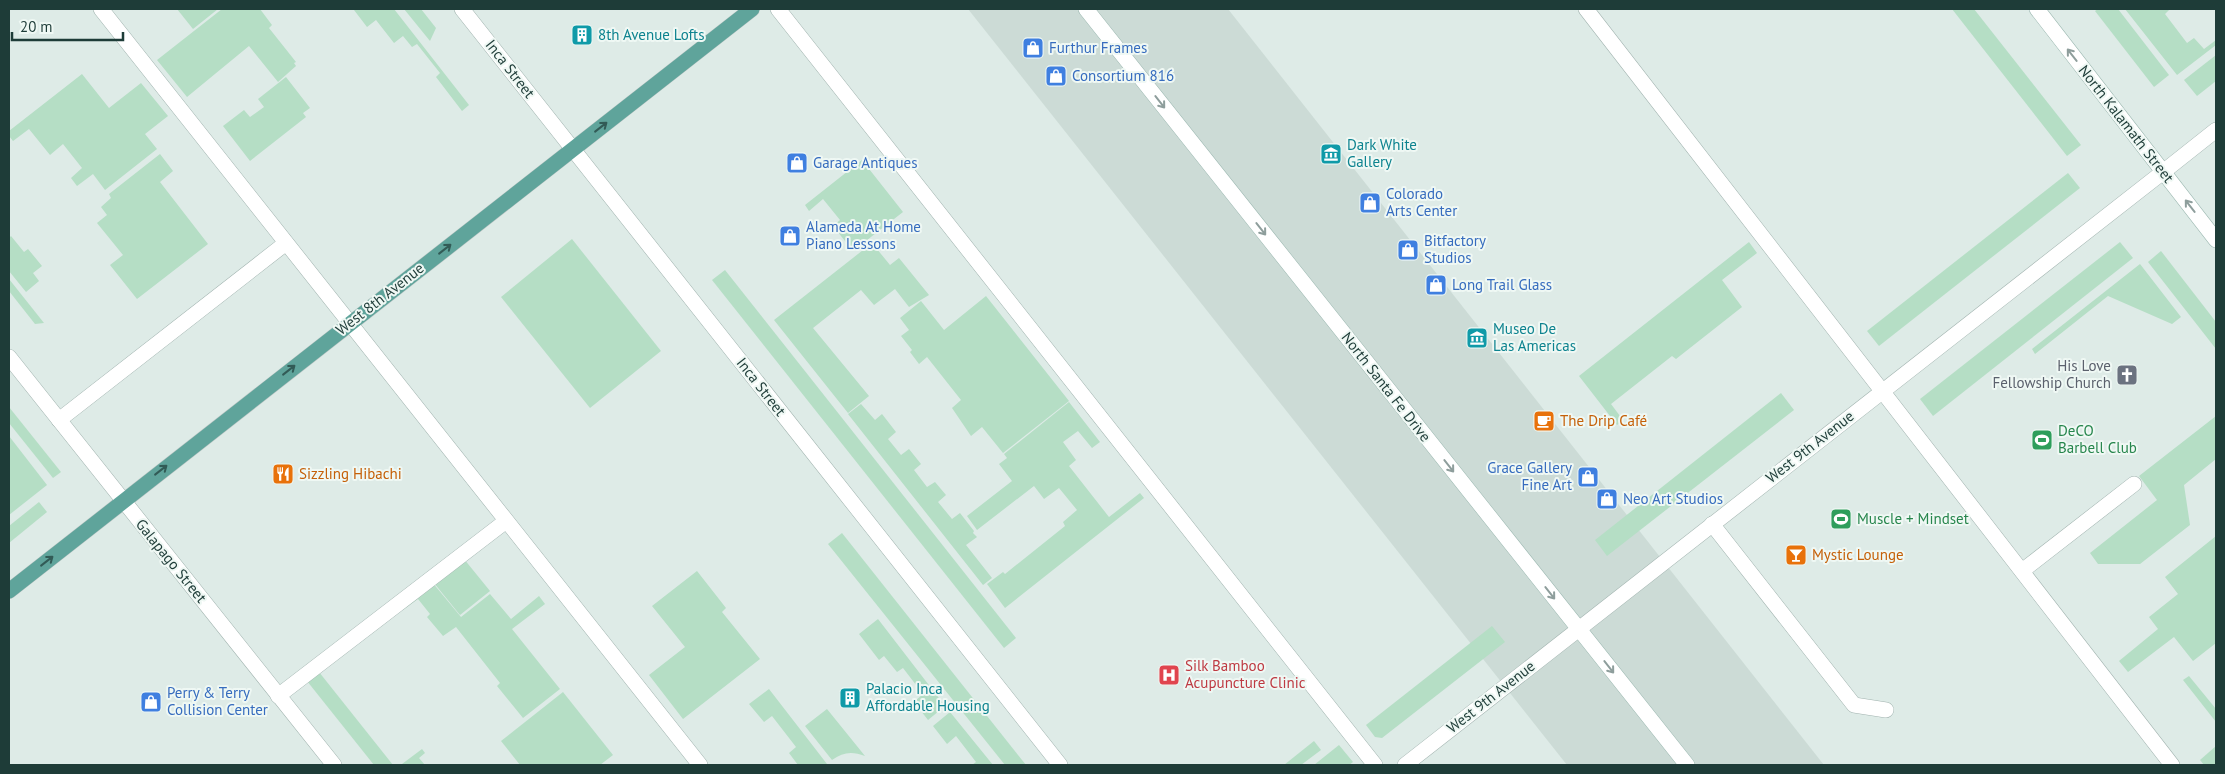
<svg xmlns="http://www.w3.org/2000/svg" width="2225" height="774" viewBox="0 0 2225 774" font-family="'PT Sans',sans-serif">
	<rect width="100%" height="100%" fill="#deebe7"/>
	<!-- built -->
	<path fill="#ccdbd6" d="M968,9H1228L1824,765H1567Z"/>
	<!-- green -->
	<g fill="#b5dec5">
		<path d="M177,9H218L193,29Z"/>
		<path d="M222,9H260L272,25L269,28L296,62L294,63L296,66L278,82L249,46L187,97L157,60Z"/>
		<path d="M355,9H394L469,105L462,111L436,77L440,73L417,44L412,47L403,36L394,43L376,20L367,27L354,10Z"/>
		<path d="M404,9H421L436,28L430,41Z"/>
		<path d="M1952,9H1974L2081,145L2067,156Z"/>
		<path d="M2098,9H2118L2169,75L2154,87L2095,11Z"/>
		<path d="M2125,9H2170L2165,14L2187,43L2194,38L2204,49L2216,40V45L2177,75Z"/>
		<path d="M2216,55V81L2197,96L2184,80Z"/>
		<path d="M82,74L109,108L141,83L168,116L145,134L157,149L105,190L93,174L77,186L71,178L82,168L63,144L50,155L29,129L13,141L9,136V131Z"/>
		<path d="M286,77L310,108L303,113L306,117L250,161L223,126L244,110L250,117L264,107L258,99Z"/>
		<path d="M160,154L173,171L160,182L208,244L137,299L110,265L123,255L97,223L107,215L101,207L111,198L109,194Z"/>
		<path d="M862,160L903,212L853,251L833,226L840,220L823,199L809,211L805,205Z"/>
		<path d="M2068,173L2080,188L1879,346L1867,331Z"/>
		<path d="M11,236L24,252L28,249L42,266L33,273L39,281L26,292L9,271V238Z"/>
		<path d="M572,239L661,351L590,408L501,297Z"/>
		<path d="M1749,242L1757,253L1722,280L1742,307L1676,359L1672,356L1611,404L1623,420L1617,425L1579,376Z"/>
		<path d="M2120,242L2133,258L1933,416L1920,399Z"/>
		<path d="M872,243L890,265L899,258L929,295L909,307L895,289L874,305L861,290L813,328L869,396L848,413L774,320Z"/>
		<path d="M2161,251L2216,322V349L2148,262Z"/>
		<path d="M2140,264L2181,317L2172,324L2108,296L2035,354L2032,349Z"/>
		<path d="M725,270L1016,638L1004,648L712,280Z"/>
		<path d="M9,279L44,323L35,324L9,291Z"/>
		<path d="M986,296L1069,401L1003,453L982,427L971,436L952,408L961,400L927,357L919,364L910,352L912,350L901,336L909,330L900,318L921,301L944,330Z"/>
		<path d="M1781,393L1794,410L1607,556L1595,540Z"/>
		<path d="M1069,402L1100,442L1092,448L1078,431L1063,442L1076,460L1069,466L1109,517L1140,493L1144,498L1005,608L987,584L1003,572L1005,574L1065,526L1063,522L1077,510L1059,488L1044,499L1034,486L977,530L967,516L1012,481L999,464L1007,458L1004,454Z"/>
		<path d="M861,404L875,420L882,414L896,432L888,439L901,455L909,449L921,464L914,470L927,487L935,482L946,495L938,502L952,519L960,513L974,531L973,533L977,537L966,545L992,578L983,585L848,414Z"/>
		<path d="M9,407L61,472L53,478L9,423Z"/>
		<path d="M2216,416V459L2184,485L2190,525L2140,564H2098L2090,553L2157,500L2139,476Z"/>
		<path d="M9,436L47,485L9,515Z"/>
		<path d="M39,502L47,512L9,543V526Z"/>
		<path d="M842,533L1026,765H1005L828,544Z"/>
		<path d="M2216,536V643L2193,661L2174,637L2128,672L2119,661L2158,629L2149,617L2178,594L2165,577Z"/>
		<path d="M464,559L490,591L460,615L434,583Z"/>
		<path d="M697,571L726,608L722,612L760,659L683,719L649,675L685,647L652,606Z"/>
		<path d="M432,582L461,617L490,594L511,619L539,596L545,604L512,629L560,689L523,718L497,686L500,683L456,627L443,636L427,617L430,614L418,599L403,610L401,607Z"/>
		<path d="M878,619L945,706L928,720L914,702L923,694L903,668L897,672L884,656L879,660L859,634Z"/>
		<path d="M1492,626L1505,642L1382,738L1375,737L1366,725Z"/>
		<path d="M319,672L393,765H374L307,681Z"/>
		<path d="M2189,676L2216,709V722L2183,680Z"/>
		<path d="M769,689L827,764L825,765H798L789,753L796,747L772,716L764,722L749,704Z"/>
		<path d="M563,692L613,755L600,765H520L501,741Z"/>
		<path d="M827,709L865,756C852,751 843,752 832,760L805,726Z"/>
		<path d="M950,712L993,765H972L976,762L956,736L947,744L933,726Z"/>
		<path d="M1314,741L1321,750L1301,765H1284Z"/>
		<path d="M1339,745L1353,762L1349,765H1314Z"/>
		<path d="M2216,746V765H2204L2200,760Z"/>
		<path d="M422,749L425,753L419,758L425,765H403L402,764Z"/>
	</g>
	<g fill="none" stroke-linecap="round" stroke-linejoin="round">
		<!-- service casing -->
		<g stroke="#a1b3af" stroke-width="16">
			<g id="service">
				<path d="M101,9L700,765"/>
				<path d="M778,9L1375,765"/>
				<path d="M1586,9L2172,765"/>
				<path d="M59,420L286,243"/>
				<path d="M1712,524L1854,705L1886,710"/>
				<path d="M2022,571L2134,484"/>
				<path d="M278,696L506,521"/>
			</g>
		</g>
		<!-- minor casing -->
		<g stroke="#a1b3af" stroke-width="16">
			<g id="minor">
				<path d="M462,9L1060,765"/>
				<path d="M2163,172L2216,130"/>
			</g>
		</g>
		<!-- tertiary casing -->
		<g stroke="#a1b3af" stroke-width="16">
			<g id="tertiary">
				<path d="M9,357L334,765"/>
				<path d="M1405,765L2163,172"/>
			</g>
		</g>
		<!-- secondary casing -->
		<g stroke="#9cb8b1" stroke-width="16">
			<g id="secondary">
				<path d="M1086,9L1687,765"/>
				<path d="M2037,9L2216,240"/>
			</g>
		</g>
		<!-- primary casing -->
		<g stroke="#c0c8c7" stroke-width="16">
			<path id="primary" d="M9,591L752,9"/>
		</g>
		<!-- service -->
		<use href="#service" stroke="#fff" stroke-width="15"/>
		<!-- minor -->
		<use href="#minor" stroke="#fff" stroke-width="15"/>
		<!-- tertiary -->
		<use href="#tertiary" stroke="#fff" stroke-width="15"/>
		<!-- secondary -->
		<use href="#secondary" stroke="#fff" stroke-width="15"/>
		<!-- primary -->
		<use href="#primary" stroke="#5fa49b" stroke-width="15"/>
	</g>
	<!-- one-way arrows -->
	<defs><path id="oneway-shaft" d="M-6 0H5M1.5-3L5.5 0L1.5 3" fill="none" stroke-width="1.6" stroke-linecap="round" stroke-linejoin="round" transform="scale(1.25)"/></defs>
	<g stroke="#8e9e9c">
		<use href="#oneway-shaft" transform="translate(2072 55) rotate(-128)"/>
		<use href="#oneway-shaft" transform="translate(1160 102) rotate(52)"/>
		<use href="#oneway-shaft" transform="translate(2190 206) rotate(-128)"/>
		<use href="#oneway-shaft" transform="translate(1261 229) rotate(52)"/>
		<use href="#oneway-shaft" transform="translate(1449 466) rotate(52)"/>
		<use href="#oneway-shaft" transform="translate(1550 593) rotate(52)"/>
		<use href="#oneway-shaft" transform="translate(1609 667) rotate(52)"/>
	</g>
	<g stroke="#325b56">
		<use href="#oneway-shaft" transform="translate(601 127) rotate(-38)"/>
		<use href="#oneway-shaft" transform="translate(445 249) rotate(-38)"/>
		<use href="#oneway-shaft" transform="translate(289 370) rotate(-38)"/>
		<use href="#oneway-shaft" transform="translate(161 470) rotate(-38)"/>
		<use href="#oneway-shaft" transform="translate(47 561) rotate(-38)"/>
	</g>
	<!-- icons -->
	<defs>
		<g id="building-square" transform="scale(1.125)"><rect x="-9" y="-9" width="18" height="18" rx="4" fill="#0f9aa8" stroke="#eff8f4"/><path d="M-4-6H4V6H1V3H-1V6H-4ZM-2.5-4.3h1.7v1.8h-1.7ZM.8-4.3h1.7v1.8H.8ZM-2.5-1h1.7V.8h-1.7ZM.8-1h1.7V.8H.8Z" fill="#fff"/></g>
		<g id="shop-square" transform="scale(1.125)"><rect x="-9" y="-9" width="18" height="18" rx="4" fill="#3f7fe0" stroke="#eff8f4"/><path d="M-5-2.5h2.3a2.7 3.5 0 0 1 5.4 0H5L5.5 6h-11ZM-1.5-2.5h3a1.5 2.3 0 0 0-3 0Z" fill="#fff"/></g>
		<g id="museum-square" transform="scale(1.125)"><rect x="-9" y="-9" width="18" height="18" rx="4" fill="#0f9aa8" stroke="#eff8f4"/><path d="M0-6L6-3V-2H-6V-3ZM-5-1h2V3h-2ZM-1-1h2V3h-2ZM3-1h2V3H3ZM-6 4H6V6H-6Z" fill="#fff"/></g>
		<g id="church-square" transform="scale(1.125)"><rect x="-9" y="-9" width="18" height="18" rx="4" fill="#6b7280" stroke="#eff8f4"/><path d="M-1.2-6h2.4v3.5h3.3v2.4h-3.3V6h-2.4V-.1h-3.3v-2.4h3.3Z" fill="#fff"/></g>
		<g id="cafe-square" transform="scale(1.125)"><rect x="-9" y="-9" width="18" height="18" rx="4" fill="#e8710a" stroke="#eff8f4"/><path d="M-5.5-4.5H6V0H3Q3 3.5 0 3.5H-2.5Q-5.5 3.5-5.5 0ZM3-3.2v2h1.7v-2ZM-6 4.5H4V6H-6Z" fill="#fff"/></g>
		<g id="stadium-square" transform="scale(1.125)"><rect x="-9" y="-9" width="18" height="18" rx="4" fill="#2e9e5b" stroke="#eff8f4"/><path d="M0-5a6.5 5 0 1 0 0 10a6.5 5 0 1 0 0-10ZM-3.5-1.8h7v3.6h-7Z" fill="#fff"/></g>
		<g id="restaurant-square" transform="scale(1.125)"><rect x="-9" y="-9" width="18" height="18" rx="4" fill="#e8710a" stroke="#eff8f4"/><path d="M-5-6h1v4h1v-4h1v4h1v-4h1v5L-1.5 .5V6h-2V.5L-5-1ZM5-6V6H3V1.5H1.5Q1.5-4 5-6Z" fill="#fff"/></g>
		<g id="bar-square" transform="scale(1.125)"><rect x="-9" y="-9" width="18" height="18" rx="4" fill="#e8710a" stroke="#eff8f4"/><path d="M-6-5H6L.8 .8V4.5H3.5V6h-7V4.5H-.8V.8Z" fill="#fff"/></g>
		<g id="hospital-square" transform="scale(1.125)"><rect x="-9" y="-9" width="18" height="18" rx="4" fill="#e0444e" stroke="#eff8f4"/><path d="M-5-5h3v3.5h4V-5h3V5h-3V1.5h-4V5h-3Z" fill="#fff"/></g>
	</defs>
	<g fill-rule="evenodd">
		<use href="#building-square" x="582" y="35"/>
		<use href="#shop-square" x="1033" y="48"/>
		<use href="#shop-square" x="1056" y="76"/>
		<use href="#museum-square" x="1331" y="154"/>
		<use href="#shop-square" x="797" y="163"/>
		<use href="#shop-square" x="1370" y="203"/>
		<use href="#shop-square" x="790" y="236"/>
		<use href="#shop-square" x="1408" y="250"/>
		<use href="#shop-square" x="1436" y="285"/>
		<use href="#museum-square" x="1477" y="338"/>
		<use href="#church-square" x="2127" y="375"/>
		<use href="#cafe-square" x="1544" y="421"/>
		<use href="#stadium-square" x="2042" y="440"/>
		<use href="#restaurant-square" x="283" y="474"/>
		<use href="#shop-square" x="1588" y="477"/>
		<use href="#shop-square" x="1607" y="499"/>
		<use href="#stadium-square" x="1841" y="519"/>
		<use href="#bar-square" x="1796" y="555"/>
		<use href="#hospital-square" x="1169" y="675"/>
		<use href="#building-square" x="850" y="698"/>
		<use href="#shop-square" x="151" y="702"/>
	</g>
	<g text-anchor="middle" stroke-width="4" stroke-linejoin="round" paint-order="stroke">
		<!-- culture labels -->
		<g font-size="15" fill="#0d838f" stroke="#eff8f4" text-anchor="start">
			<text x="598" y="40">8th Avenue Lofts</text>
			<text x="1347" y="150">Dark White<tspan x="1347" dy="17">Gallery</tspan></text>
			<text x="1493" y="334">Museo De<tspan x="1493" dy="17">Las Americas</tspan></text>
			<text x="866" y="694">Palacio Inca<tspan x="866" dy="17">Affordable Housing</tspan></text>
		</g>
		<!-- shop labels -->
		<g font-size="15" fill="#366cbe" stroke="#eff8f4" text-anchor="start">
			<text x="1049" y="53">Furthur Frames</text>
			<text x="1072" y="81">Consortium 816</text>
			<text x="813" y="168">Garage Antiques</text>
			<text x="1386" y="199">Colorado<tspan x="1386" dy="17">Arts Center</tspan></text>
			<text x="806" y="232">Alameda At Home<tspan x="806" dy="17">Piano Lessons</tspan></text>
			<text x="1424" y="246">Bitfactory<tspan x="1424" dy="17">Studios</tspan></text>
			<text x="1452" y="290">Long Trail Glass</text>
			<text x="1572" y="473" text-anchor="end">Grace Gallery<tspan x="1572" dy="17">Fine Art</tspan></text>
			<text x="1623" y="504">Neo Art Studios</text>
			<text x="167" y="698">Perry &amp; Terry<tspan x="167" dy="17">Collision Center</tspan></text>
		</g>
		<!-- street labels -->
		<g font-size="15" fill="#1e3c38" stroke="#eff8f4">
			<text transform="translate(510 69) rotate(52)" y="5">Inca Street</text>
			<text transform="translate(2126 124) rotate(52)" y="5">North Kalamath Street</text>
			<text transform="translate(380 299) rotate(-38)" y="5">West 8th Avenue</text>
			<text transform="translate(761 387) rotate(52)" y="5">Inca Street</text>
			<text transform="translate(1386 387) rotate(52)" y="5">North Santa Fe Drive</text>
			<text transform="translate(1810 447) rotate(-38)" y="5">West 9th Avenue</text>
			<text transform="translate(171 561) rotate(51)" y="5">Galapago Street</text>
			<text transform="translate(1491 697) rotate(-38)" y="5">West 9th Avenue</text>
		</g>
		<!-- worship labels -->
		<g font-size="15" fill="#5b616d" stroke="#eff8f4" text-anchor="end">
			<text x="2111" y="371">His Love<tspan x="2111" dy="17">Fellowship Church</tspan></text>
		</g>
		<!-- food labels -->
		<g font-size="15" fill="#c56008" stroke="#eff8f4" text-anchor="start">
			<text x="1560" y="426">The Drip Café</text>
			<text x="299" y="479">Sizzling Hibachi</text>
			<text x="1812" y="560">Mystic Lounge</text>
		</g>
		<!-- leisure labels -->
		<g font-size="15" fill="#27864d" stroke="#eff8f4" text-anchor="start">
			<text x="2058" y="436">DeCO<tspan x="2058" dy="17">Barbell Club</tspan></text>
			<text x="1857" y="524">Muscle + Mindset</text>
		</g>
		<!-- health labels -->
		<g font-size="15" fill="#be3a42" stroke="#eff8f4" text-anchor="start">
			<text x="1185" y="671">Silk Bamboo<tspan x="1185" dy="17">Acupuncture Clinic</tspan></text>
		</g>
	</g>
	<!-- border -->
	<rect width="2225" height="774" fill="none" stroke="#1e3c38" stroke-width="20"/>
	<!-- scale -->
	<path d="M12 32v8h111v-8" fill="none" stroke="#1e3c38" stroke-width="2.5"/>
	<text x="20" y="32" font-size="15" fill="#1e3c38" stroke="#eff8f4" stroke-width="4" paint-order="stroke">20 m</text>
</svg>
